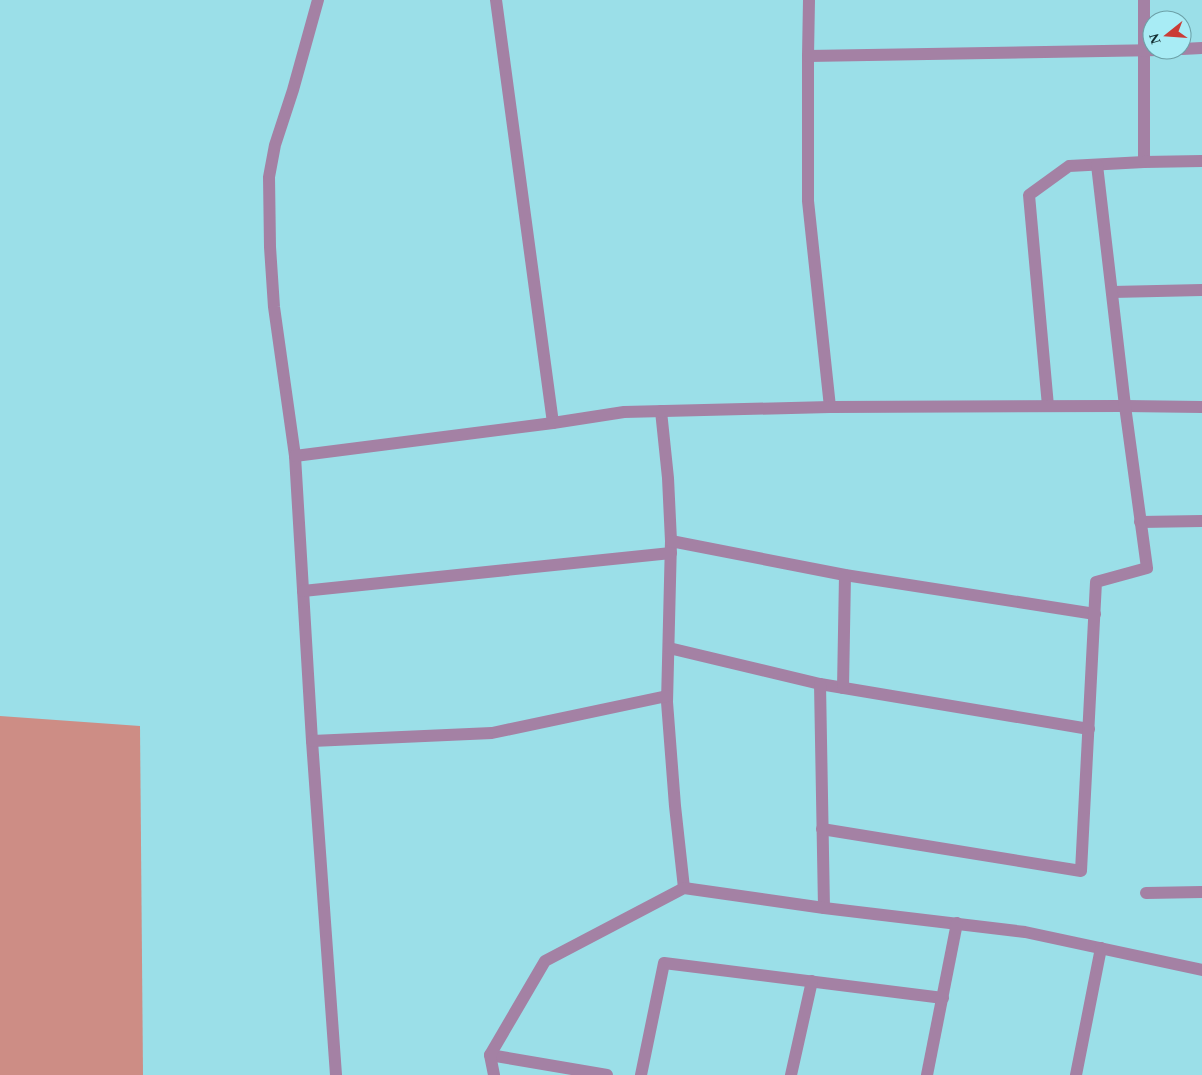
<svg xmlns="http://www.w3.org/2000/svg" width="1202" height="1075" viewBox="0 0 1202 1075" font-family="Georgia,serif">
	<rect width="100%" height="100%" fill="#9bdfe8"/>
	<!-- green -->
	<path fill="#cd8d85" d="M0,716L140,726L143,1075H0Z"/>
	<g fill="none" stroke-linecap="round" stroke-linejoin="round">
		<!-- minor -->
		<g stroke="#a481a4" stroke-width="12">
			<path d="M318,0L293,90L275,145L269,177L270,247L274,307L295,456L312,741L336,1075"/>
			<path d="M496,0L553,423"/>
			<path d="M809,0L808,56V201L830,407"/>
			<path d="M1144,0V162"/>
			<path d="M1182,49L1202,48"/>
			<path d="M808,56L1161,50"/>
			<path d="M1112,292L1202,290"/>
			<path d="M1048,406L1029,195L1069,166L1144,162L1202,161"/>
			<path d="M661,411L668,478L671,541L667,702L675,806L684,888"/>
			<path d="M295,456L553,423L624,412L830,407L1125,406L1202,407"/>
			<path d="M1140,522L1202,521"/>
			<path d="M671,541L845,575L1095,614"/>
			<path d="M303,591L671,553"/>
			<path d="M669,648L820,684L1089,729"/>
			<path d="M820,684L824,908"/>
			<path d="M843,688L845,575"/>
			<path d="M312,741L492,733L667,696"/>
			<path d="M822,829L1081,871L1096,582L1147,568L1125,406L1097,165"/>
			<path d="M1146,893L1202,892"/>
			<path d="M490,1055L607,1075"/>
			<path d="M494,1075L490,1055L545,961L684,888L824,908L1025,932L1202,970"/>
			<path d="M641,1075L664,963L943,998"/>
			<path d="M791,1075L812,981"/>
			<path d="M927,1075L957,923"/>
			<path d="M1076,1075L1101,948"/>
		</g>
	</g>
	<!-- north arrow -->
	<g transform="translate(1167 35) rotate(253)"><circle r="24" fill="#a8ecf5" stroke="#6ca0a7"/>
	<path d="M0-4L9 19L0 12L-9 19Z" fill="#ca3c36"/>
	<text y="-8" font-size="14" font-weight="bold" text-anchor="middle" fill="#122e32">N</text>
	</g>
</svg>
